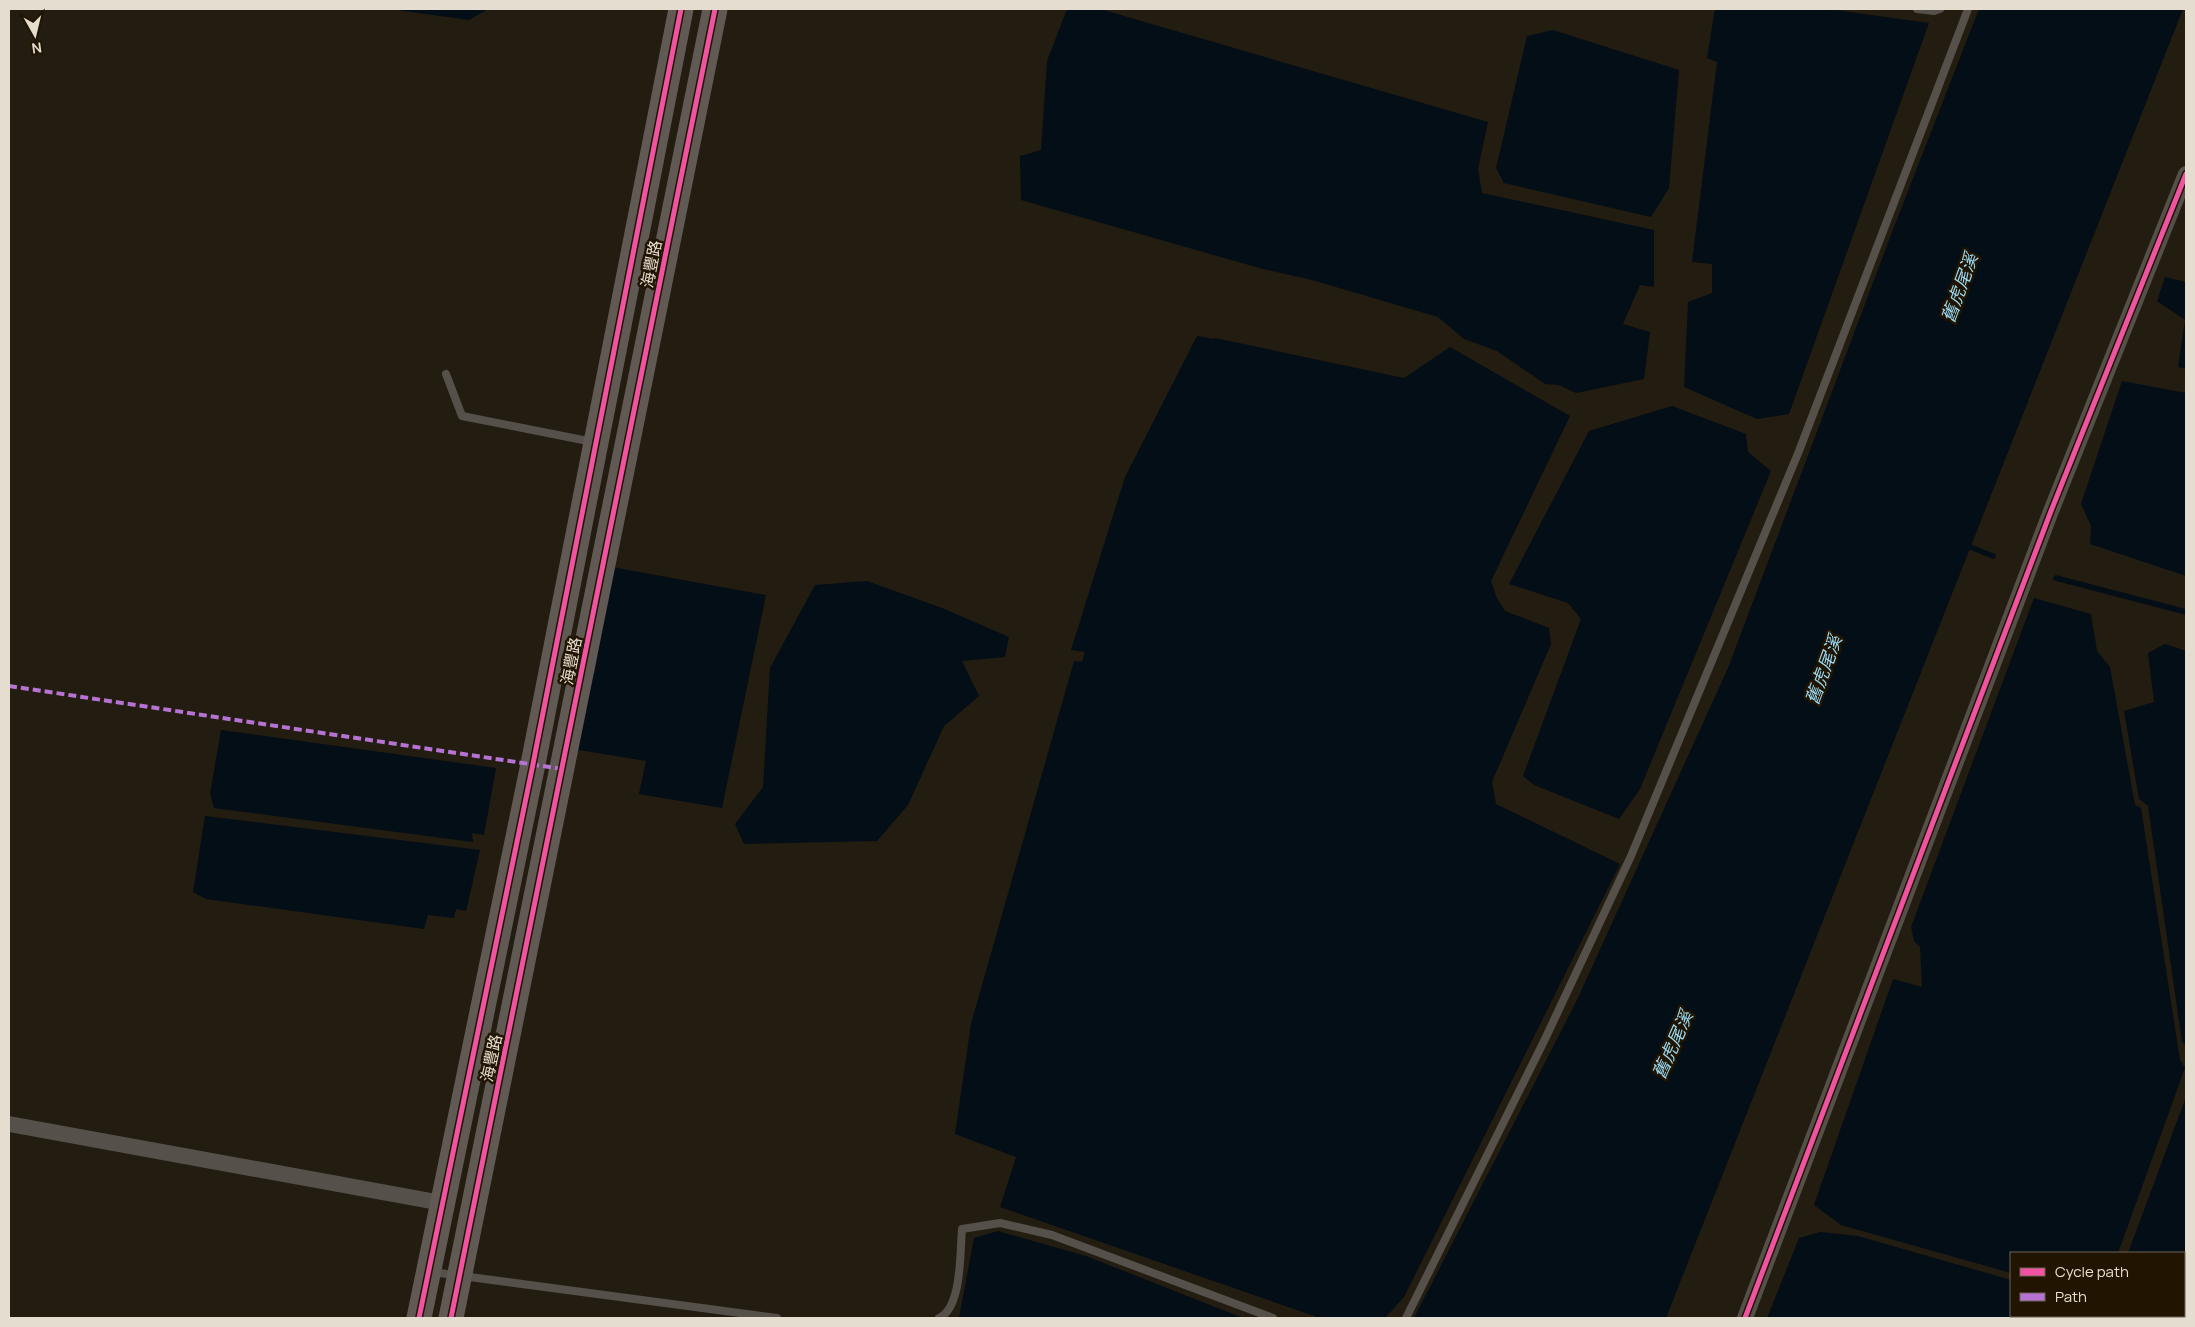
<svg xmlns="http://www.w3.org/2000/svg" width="2195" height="1327" viewBox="0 0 2195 1327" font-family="Manrope,'Noto Sans TC',sans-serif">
	<rect width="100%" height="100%" fill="#231c11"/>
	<!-- water -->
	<g fill="#030e16">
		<path d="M390,9H488L469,20Z"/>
		<path d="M1067,9H1100L1488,122L1478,169L1482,193L1654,230V287L1640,285L1623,324L1650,332L1644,379L1576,393L1559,385L1545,384L1497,351L1464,339L1438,317L1312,280L1263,269L1021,200L1020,156L1041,150L1047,61Z"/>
		<path d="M1715,9H1828L1929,23L1789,414L1757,419L1684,387L1688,302L1712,293V264L1692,262L1717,62L1707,58Z"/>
		<path d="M1979,9H2183L1666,1318H1414L1577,1000L1728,668L1894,227Z"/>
		<path d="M1553,30L1679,70L1669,188L1651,217L1504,183L1496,168L1527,36Z"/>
		<path d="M2165,277L2186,282V369L2178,367L2185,320L2157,301Z"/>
		<path d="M1197,336L1214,339L1215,338L1404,378L1450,347L1570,416L1491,581L1497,598L1505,611L1549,628L1551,644L1492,782L1496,804L1620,864L1404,1297L1385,1318H1320L1000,1207L1016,1157L955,1134L971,1024L1074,661L1082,662L1085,652L1071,650L1125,477Z"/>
		<path d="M2122,381L2186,393V576L2090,544L2091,526L2081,504Z"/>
		<path d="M1672,406L1746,434L1748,452L1771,471L1640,789L1619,819L1534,785L1523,776L1581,619L1568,603L1509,584L1589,431Z"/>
		<path d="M612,567L766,595L722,808L639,794L646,761L567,748L595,671Z"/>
		<path d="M867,581L942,608L1009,637L1005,657L962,661L979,696L944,726L908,805L877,841L744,844L735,824L763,787L770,668L815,585Z"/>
		<path d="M2034,598L2091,614L2097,651L2110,667L2135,805L2141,808L2180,1060L2185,1068L2118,1253H2011V1273L1841,1225L1814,1205L1893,979L1922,987L1920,947L1914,941L1911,927Z"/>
		<path d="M2165,644L2186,651V1046L2182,1042L2148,806L2139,799L2124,711L2154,702L2148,653Z"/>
		<path d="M221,730L496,768L484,835L472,833L473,842L214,808L210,794Z"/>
		<path d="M205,816L480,850L466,911L456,909L454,918L428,915L424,929L206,899L193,892Z"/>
		<path d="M2186,1097V1318H2139L2132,1316H2184V1253H2128Z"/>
		<path d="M998,1231L1086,1256L1243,1318H959L974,1238Z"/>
		<path d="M1820,1232L1858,1236L2011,1280V1316H2103L2108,1318H1767L1799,1238Z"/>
	</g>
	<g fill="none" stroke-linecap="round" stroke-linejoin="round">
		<!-- stream -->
		<g stroke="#030e16" stroke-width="5.5">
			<path d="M1965,545L1993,556"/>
			<path d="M2056,578L2186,612"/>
		</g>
		<!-- service -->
		<g stroke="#56504b" stroke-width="8">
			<path d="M1917,9L1934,11L1940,9"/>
			<path d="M446,374L462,416L593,442"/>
			<path d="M432,1272L777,1318"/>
			<path d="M939,1318C962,1308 960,1252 962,1229L1000,1223L1052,1235L1273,1318"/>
			<path d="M1406,1318L1546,1037L1631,856L1799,451L1968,9"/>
		</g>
		<!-- minor -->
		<g stroke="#56504b" stroke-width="16">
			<path d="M9,1124L442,1203"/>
			<path d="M1745,1318L2051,511L2186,174"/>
		</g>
		<!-- primary -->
		<g stroke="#615953" stroke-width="25">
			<path d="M419,1318L533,764L681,9"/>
			<path d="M451,1318L715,9"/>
		</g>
		<!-- quiet -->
		<path stroke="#b673d3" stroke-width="4" stroke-dasharray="8 4" stroke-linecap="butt" d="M9,686L563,769"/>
		<!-- cycleway casing -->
		<g stroke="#211502" stroke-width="8">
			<g id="cycleway">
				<path d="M419,1318L533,764L681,9"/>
				<path d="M451,1318L715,9"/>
				<path d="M1745,1318L2051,511L2186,174"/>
			</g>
		</g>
		<!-- cycleway -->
		<use href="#cycleway" stroke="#f153a3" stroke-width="5"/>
	</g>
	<g text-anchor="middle" stroke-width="5" stroke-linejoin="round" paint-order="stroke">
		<!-- street labels -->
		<g font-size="16" fill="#e5ddd0" stroke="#211502">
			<text transform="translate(651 264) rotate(-79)" y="6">海豐路</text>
			<text transform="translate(571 661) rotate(-79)" y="6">海豐路</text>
			<text transform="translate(491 1058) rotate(-78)" y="6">海豐路</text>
		</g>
		<!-- water labels -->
		<g font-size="18" font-style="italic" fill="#9adaf6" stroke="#211502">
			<text transform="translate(1960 288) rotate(-70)" y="6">舊虎尾溪</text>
			<text transform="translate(1824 670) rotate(-70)" y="6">舊虎尾溪</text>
			<text transform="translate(1673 1045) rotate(-66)" y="6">舊虎尾溪</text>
		</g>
	</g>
	<!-- border -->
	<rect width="2195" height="1327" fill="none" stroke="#e5ddd0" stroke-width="20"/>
	<!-- legend -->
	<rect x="2010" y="1252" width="175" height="65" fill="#211502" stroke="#6f6554"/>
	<rect x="2020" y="1268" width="25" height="8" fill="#f153a3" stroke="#6f6554"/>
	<text x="2055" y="1277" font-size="15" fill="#e5ddd0">Cycle path</text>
	<rect x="2020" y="1293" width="25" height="8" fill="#b673d3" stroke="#6f6554"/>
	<text x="2055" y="1302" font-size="15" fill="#e5ddd0">Path</text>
	<!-- north arrow -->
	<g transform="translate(35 35) rotate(172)" stroke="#211502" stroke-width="4" paint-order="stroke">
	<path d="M0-4L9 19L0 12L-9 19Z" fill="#e5ddd0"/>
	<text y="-8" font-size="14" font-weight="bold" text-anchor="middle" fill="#e5ddd0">N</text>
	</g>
</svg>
